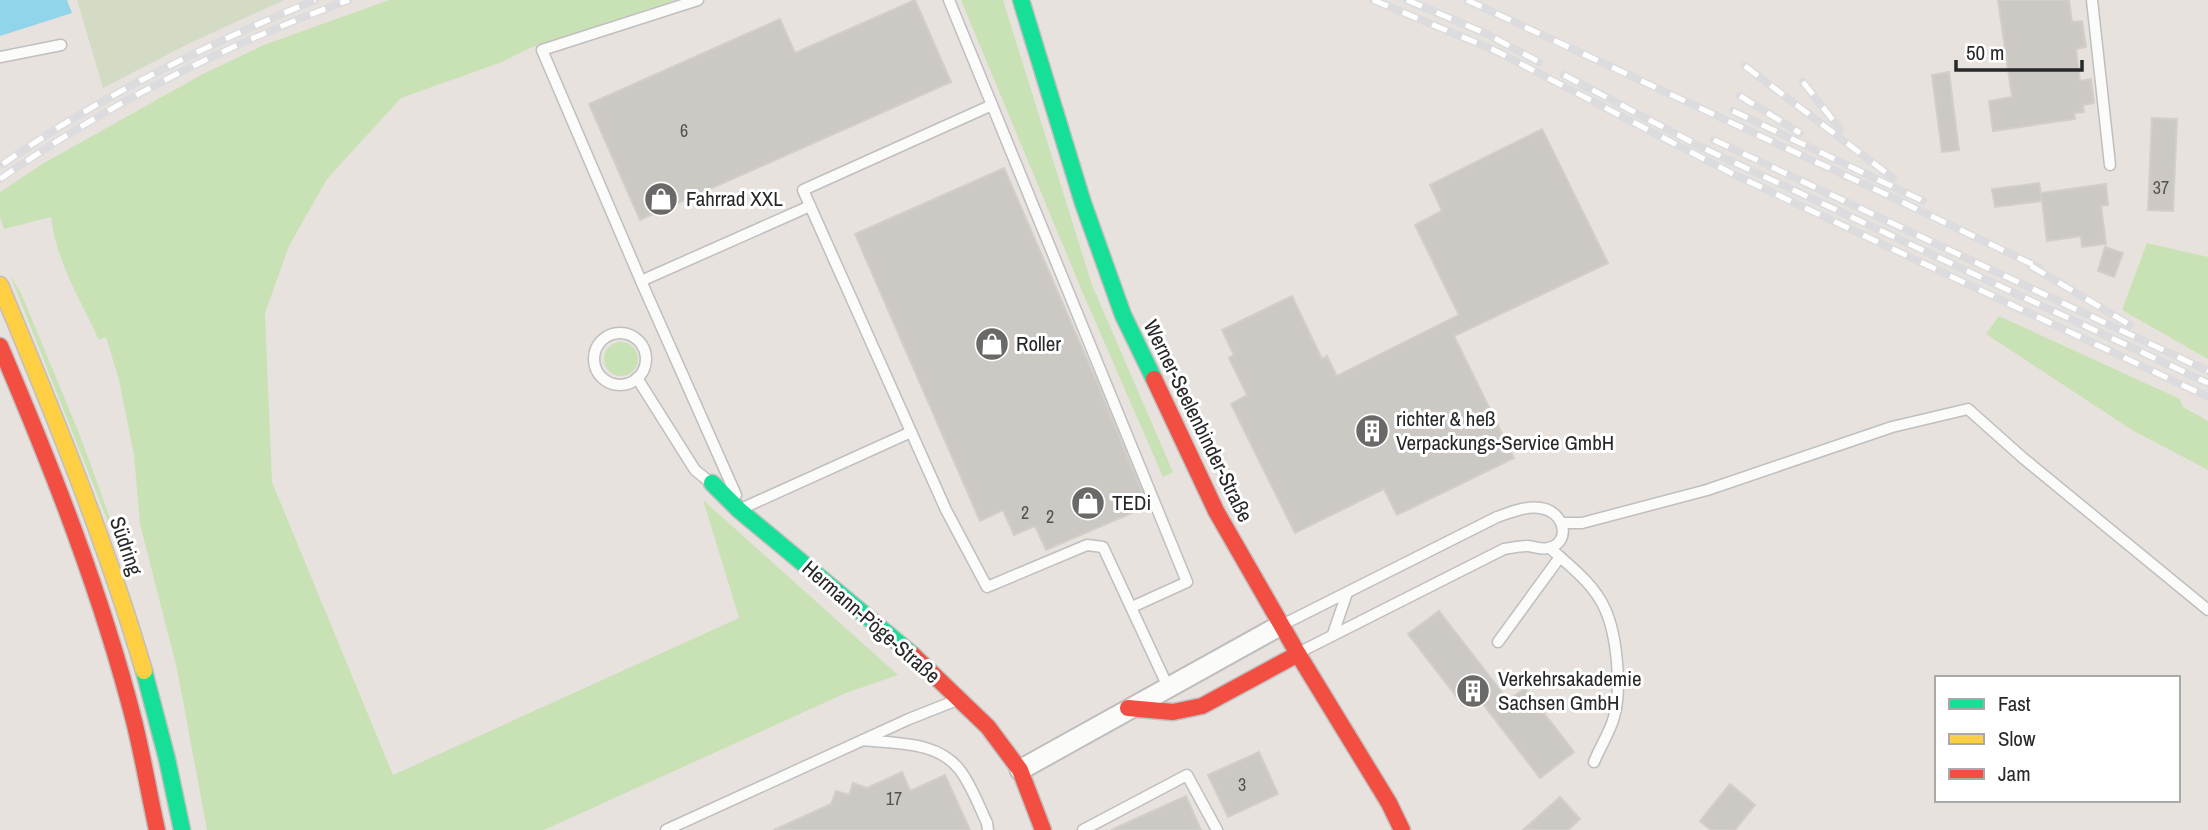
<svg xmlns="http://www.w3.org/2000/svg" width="2208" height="830" viewBox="0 0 2208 830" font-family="'Archivo Narrow',sans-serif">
	<rect width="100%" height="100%" fill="#e7e2dd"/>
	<!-- green -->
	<g fill="#c9e2b5">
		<path d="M389,0H676L530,48L502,62L401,98L327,179L289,246L265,313L272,482L393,775L739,618L703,500L898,675L846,693L544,830H207L177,669L140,524L134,455L119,380L106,337L99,340C81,301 56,261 51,217L4,229L0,217V192L44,163L203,74L264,45Z"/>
		<path d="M961,0H1003L1092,285L1173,472L1163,477L1082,291Z"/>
		<path d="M2147,243L2208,257V359L2122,310Z"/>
		<path d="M10,275L21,293L81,438L115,532H112Z"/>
		<path d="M1999,316L2180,399L2183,407L2208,421V470L2132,430L1986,334Z"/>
		<circle cx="621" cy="359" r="17"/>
	</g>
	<!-- cemetery -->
	<path fill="#d3dbc4" d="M77,0H284L190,43L103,88Z"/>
	<!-- water -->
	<path fill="#90d5ea" d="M0,0H67L72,13L0,36Z"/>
	<!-- building -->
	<g fill="#ccc8c4" stroke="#d2cec9" stroke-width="2">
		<path d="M915,0L951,82L640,220L589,104L780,19L795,53Z"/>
		<path d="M1998,0H2069L2072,22L2082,21L2086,47L2076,49L2080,81L2091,79L2094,103L2083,105L2084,112L2074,113L2075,119L1993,131L1989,101L2012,97Z"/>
		<path d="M1949,72L1959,150L1942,152L1932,75Z"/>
		<path d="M2152,118L2177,119L2173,211L2148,210Z"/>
		<path d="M1542,129L1608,263L1454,336L1514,458L1397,515L1384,489L1295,533L1231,404L1247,395L1229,358L1234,355L1222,330L1292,296L1322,359L1327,356L1337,376L1459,315L1415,225L1442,211L1430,185Z"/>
		<path d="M1004,168L1096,380L1148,506L1046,550L1035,526L1014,535L1003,510L980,521L855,234Z"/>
		<path d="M2039,183L2042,201L1995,207L1992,189Z"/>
		<path d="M2106,184L2108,205L2101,206L2106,244L2082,247L2081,236L2047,241L2041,193Z"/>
		<path d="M2105,247L2123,253L2114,277L2098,271Z"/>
		<path d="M1439,611L1508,700L1525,688L1574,752L1540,778L1476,695L1463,705L1408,634Z"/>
		<path d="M1259,752L1278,794L1228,817L1208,775Z"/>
		<path d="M902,772L910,791L945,775L970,830H774L831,804L836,791L849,795L853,783L867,788Z"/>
		<path d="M1730,784L1755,805L1735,830H1711L1700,821Z"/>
		<path d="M1186,796L1201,830H1111Z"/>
		<path d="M1560,797L1580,819L1568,830H1523Z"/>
	</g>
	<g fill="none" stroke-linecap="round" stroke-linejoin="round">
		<!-- lane casing -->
		<g stroke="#c0bebf" stroke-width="13">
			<g id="lane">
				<path d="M698,0L542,50L641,281L736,495"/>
				<path d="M949,0L992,105"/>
				<path d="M2092,0L2110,165"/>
				<path d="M0,57L61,45"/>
				<path d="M641,281L810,206"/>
				<circle cx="620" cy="359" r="26"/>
				<path d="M637,378L695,470L711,483"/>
				<path d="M743,508L911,432"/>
				<path d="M1563,523H1582L1707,490L1892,427L1968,409L2023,458L2208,610"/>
				<path d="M1550,548C1570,566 1594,584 1605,609C1617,635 1622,689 1614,717C1610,732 1600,747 1594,762"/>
				<path d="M1132,607L1187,582L992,105L803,190L946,510L987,587L1087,545L1103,547L1168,687"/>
				<path d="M1282,625L1497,517C1511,512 1525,506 1540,508C1565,511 1572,543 1548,548C1541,550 1534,546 1526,546C1519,546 1512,548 1504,549L1298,653"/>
				<path d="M1333,634L1347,593"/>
				<path d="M1498,642L1560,557"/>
				<path d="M863,740C896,744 937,741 959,769C971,784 979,806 987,823L988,830"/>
				<path d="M666,830L909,719L957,700"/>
				<path d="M1083,830L1187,775L1217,830"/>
			</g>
		</g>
		<!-- street casing -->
		<g stroke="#c0bebf" stroke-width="23">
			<path id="street" d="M1020,770L1281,625"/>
		</g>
		<!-- fast casing -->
		<g stroke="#c0bebf" stroke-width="19">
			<g id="fast">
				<path d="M1021,0L1083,203L1123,315L1154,379"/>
				<path d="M712,483L739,510L913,655"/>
				<path d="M144,671L167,759L182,830"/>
			</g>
		</g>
		<!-- slow casing -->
		<g stroke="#c0bebf" stroke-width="19">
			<path id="slow" d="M0,285C53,412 105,539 144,671"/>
		</g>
		<!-- jam casing -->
		<g stroke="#c0bebf" stroke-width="19">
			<g id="jam">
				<path d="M0,346C52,468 101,592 134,721C143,757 149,794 157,830"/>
				<path d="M1154,379L1216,511L1298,654L1389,803L1402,830"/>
				<path d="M913,655L988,727L1020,770L1043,830"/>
				<path d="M1128,708L1173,712L1202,706L1298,654"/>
			</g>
		</g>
		<!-- lane -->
		<use href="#lane" stroke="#fbfbfa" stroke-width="10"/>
		<!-- street -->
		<use href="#street" stroke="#fbfbfa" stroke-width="19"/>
		<!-- fast -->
		<use href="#fast" stroke="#16e098" stroke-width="16"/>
		<!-- slow -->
		<use href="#slow" stroke="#ffcf43" stroke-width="16"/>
		<!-- jam -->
		<use href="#jam" stroke="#f24e42" stroke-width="16"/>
		<!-- rail casing -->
		<g stroke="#dcdcde" stroke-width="8">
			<g id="rail">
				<path d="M1373,0L1494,50L1733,174L2208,397"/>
				<path d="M1407,0L1487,34L1539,62"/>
				<path d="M1467,0L1883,193L2040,268"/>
				<path d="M1745,66L1893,178"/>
				<path d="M1564,75L1699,146L2208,383"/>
				<path d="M1803,82L1840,129"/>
				<path d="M1740,96L1800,133"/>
				<path d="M1733,111L1923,201"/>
				<path d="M1714,140L2208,371"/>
				<path d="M3,164C100,96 206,45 315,0"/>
				<path d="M0,179C108,104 225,45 349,0"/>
				<path d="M2031,266L2130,325"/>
			</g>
		</g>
		<!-- rail -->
		<use href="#rail" stroke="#fff" stroke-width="5" stroke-dasharray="16" stroke-linecap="butt"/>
	</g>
	<!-- icons -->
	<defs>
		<g id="shop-disc" transform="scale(1.75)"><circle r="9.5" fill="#6b6967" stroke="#fff"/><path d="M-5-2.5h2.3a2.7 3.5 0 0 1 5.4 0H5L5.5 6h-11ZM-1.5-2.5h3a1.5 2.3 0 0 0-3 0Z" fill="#fff"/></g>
		<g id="building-disc" transform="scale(1.75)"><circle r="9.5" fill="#6b6967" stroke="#fff"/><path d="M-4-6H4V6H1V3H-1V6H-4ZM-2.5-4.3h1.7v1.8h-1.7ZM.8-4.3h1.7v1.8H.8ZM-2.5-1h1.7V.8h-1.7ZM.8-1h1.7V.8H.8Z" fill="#fff"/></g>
	</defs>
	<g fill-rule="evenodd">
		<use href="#shop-disc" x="661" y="199"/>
		<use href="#shop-disc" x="992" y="344"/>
		<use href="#building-disc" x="1372" y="431"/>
		<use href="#shop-disc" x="1088" y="503"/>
		<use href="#building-disc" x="1473" y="691"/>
	</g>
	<g text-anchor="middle" stroke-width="6" stroke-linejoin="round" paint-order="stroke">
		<!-- number labels -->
		<g font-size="18" fill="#535251">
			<text x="684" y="137">6</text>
			<text x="2161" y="194">37</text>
			<text x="1025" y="519">2</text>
			<text x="1050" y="523">2</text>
			<text x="1242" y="791">3</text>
			<text x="894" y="805">17</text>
		</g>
		<!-- poi labels -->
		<g font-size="21" fill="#282828" stroke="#fff" text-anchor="start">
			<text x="686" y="206">Fahrrad XXL</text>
			<text x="1016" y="351">Roller</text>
			<text x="1396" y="426">richter &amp; heß<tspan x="1396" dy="24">Verpackungs-Service GmbH</tspan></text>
			<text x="1112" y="510">TEDi</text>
			<text x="1498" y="686">Verkehrsakademie<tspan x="1498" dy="24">Sachsen GmbH</tspan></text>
		</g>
		<!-- street labels -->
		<g font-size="21" fill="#282828" stroke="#fff">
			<text transform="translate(1198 421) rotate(64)" y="7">Werner-Seelenbinder-Straße</text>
			<text transform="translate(126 546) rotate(71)" y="7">Südring</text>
			<text transform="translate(871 622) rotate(41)" y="7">Hermann-Pöge-Straße</text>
		</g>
	</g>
	<!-- legend -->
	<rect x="1935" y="676" width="245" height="126" fill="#ffffff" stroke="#a9a9a9" stroke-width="2"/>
	<rect x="1949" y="699" width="35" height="10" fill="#16e098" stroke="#a9a9a9" stroke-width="2"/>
	<text x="1998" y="711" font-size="21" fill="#282828">Fast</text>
	<rect x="1949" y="734" width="35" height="10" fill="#ffcf43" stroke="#a9a9a9" stroke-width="2"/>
	<text x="1998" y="746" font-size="21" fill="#282828">Slow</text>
	<rect x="1949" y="769" width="35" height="10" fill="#f24e42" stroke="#a9a9a9" stroke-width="2"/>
	<text x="1998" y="781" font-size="21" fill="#282828">Jam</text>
	<!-- scale -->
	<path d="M1956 60v10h126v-10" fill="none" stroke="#282828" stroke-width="3.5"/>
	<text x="1966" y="60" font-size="21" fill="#282828" stroke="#ffffff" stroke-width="5" paint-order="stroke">50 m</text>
</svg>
